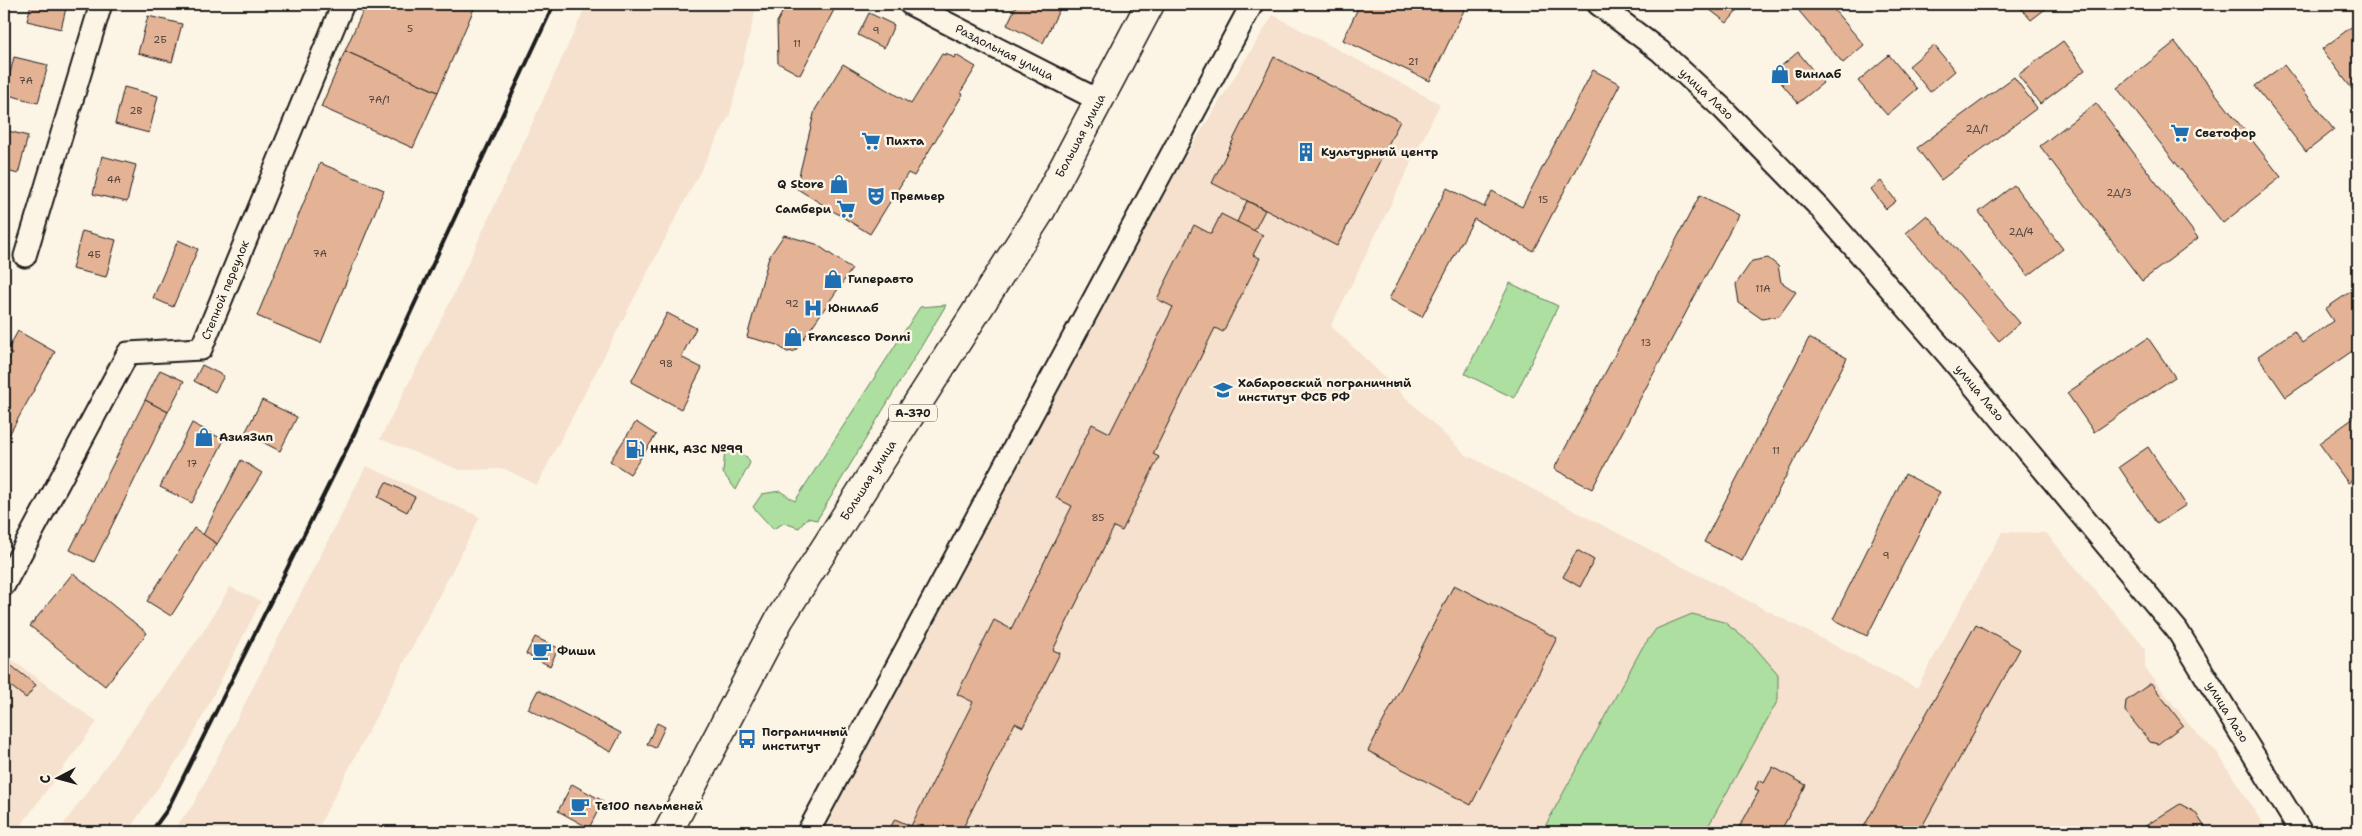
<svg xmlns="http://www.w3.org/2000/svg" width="2362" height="836" viewBox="0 0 2362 836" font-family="'Shantell Sans',sans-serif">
	<rect width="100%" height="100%" fill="#fcf5e5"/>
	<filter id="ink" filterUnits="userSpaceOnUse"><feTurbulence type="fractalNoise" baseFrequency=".02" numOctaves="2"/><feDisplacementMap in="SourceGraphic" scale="10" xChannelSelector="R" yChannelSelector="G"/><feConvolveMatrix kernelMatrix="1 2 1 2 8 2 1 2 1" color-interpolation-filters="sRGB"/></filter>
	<g filter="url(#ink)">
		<!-- built -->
		<g fill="#f5e1cd">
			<path d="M587,4H757L730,114L537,485L505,469L460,470L380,439L452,298Z"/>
			<path d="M1273,15L1440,104L1331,326L1465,454L1917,688L2002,532L2046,533L2145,648V668L2195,732L2217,752L2268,832H819L1092,307Z"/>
			<path d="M366,466L480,517L320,824L334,832H171L193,805Z"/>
			<path d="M230,587L261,601L187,747L127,832H58L203,632Z"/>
			<path d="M4,654L97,722L16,832H4Z"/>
		</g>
		<!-- green -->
		<g fill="#addfa0" stroke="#647e5e">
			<path d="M1510,283L1558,306L1514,398L1465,374Z"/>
			<path d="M946,305L817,520L807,518L799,528L784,523L773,529L753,507L762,494L780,491L795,501L920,307Z"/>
			<path d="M725,448L747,457L750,463L736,490L723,473Z"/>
			<path d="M1692,614L1724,622L1753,645L1778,674V700L1705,832H1542L1642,648L1656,629Z"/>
		</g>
		<!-- building -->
		<g fill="#e4b395" stroke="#1c1c1c">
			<path d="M31,4H67L61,29L27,21Z"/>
			<path d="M372,4H476L438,92L345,51L365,6Z"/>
			<path d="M787,4H832L836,6L800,75L778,63L777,22Z"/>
			<path d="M1017,4H1062L1043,43L1007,25Z"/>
			<path d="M1360,4H1467L1430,81L1343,40Z"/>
			<path d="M1707,4H1743L1727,23L1705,6Z"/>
			<path d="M1807,4H1829L1864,45L1843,63L1799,11Z"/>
			<path d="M2017,4H2052L2031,20Z"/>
			<path d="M869,13L894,25L884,48L858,35Z"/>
			<path d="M148,16L182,24L172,62L138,53Z"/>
			<path d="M2358,22V97L2322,49Z"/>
			<path d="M2063,41L2085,70L2040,104L2018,75Z"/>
			<path d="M2175,42L2281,177L2223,223L2117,88Z"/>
			<path d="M1934,45L1955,71L1930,92L1909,66Z"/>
			<path d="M345,51L438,92L413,148L321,107Z"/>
			<path d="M1798,52L1823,83L1798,103L1773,73Z"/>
			<path d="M946,53L954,58L956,55L976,67L960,93L963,94L914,176L908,173L870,234L796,188L815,110L843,64L911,104L942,54L945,55Z"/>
			<path d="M1889,55L1917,89L1887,115L1858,81Z"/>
			<path d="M14,57L48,65L38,103L5,94Z"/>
			<path d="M1274,57L1400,121L1337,246L1212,183Z"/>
			<path d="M2284,65L2334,130L2306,152L2255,86Z"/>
			<path d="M1593,70L1620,84L1533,251L1474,219L1422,317L1389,299L1447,188L1484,207L1492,191L1522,207Z"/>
			<path d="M2014,77L2037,108L1941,180L1917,148Z"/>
			<path d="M124,87L158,96L149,133L115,124Z"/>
			<path d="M2096,103L2198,238L2142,281L2040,146Z"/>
			<path d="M4,130L28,136L18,174L4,170Z"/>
			<path d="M102,156L136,165L127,202L93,194Z"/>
			<path d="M320,163L384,190L321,343L257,316Z"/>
			<path d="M1881,181L1896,201L1886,209L1871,189Z"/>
			<path d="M2014,185L2063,249L2028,276L1979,212Z"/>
			<path d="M1700,195L1738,215L1592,489L1554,469Z"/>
			<path d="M1247,201L1265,210L1254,231L1237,222Z"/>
			<path d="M4,202L10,203L4,228Z"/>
			<path d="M1221,214L1263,235L1253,255L1260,258L1223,332L1215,328L1153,454L1159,457L1122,531L1114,527L1053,650L1060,653L1023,727L1015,723L961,832H888L895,819L911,826L973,702L957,694L994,620L1011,629L1072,506L1056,498L1092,424L1110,433L1173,307L1157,299L1194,225L1211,234Z"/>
			<path d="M1927,215L2020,323L1999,341L1906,233Z"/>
			<path d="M82,231L116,240L106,277L72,269Z"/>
			<path d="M784,235L816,244L852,269L795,351L787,352L777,345L747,337L769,257Z"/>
			<path d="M178,240L198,249L173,307L153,298Z"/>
			<path d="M1768,258L1778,266L1781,282L1796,292L1779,316L1762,319L1739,303L1736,284L1752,261Z"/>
			<path d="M2353,290L2358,297V347L2286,397L2258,356L2294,331L2302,343L2333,321L2325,309Z"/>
			<path d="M667,313L696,328L681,357L702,368L681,409L631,382Z"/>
			<path d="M18,331L55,352L4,444V368L12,354L7,351Z"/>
			<path d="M1809,338L1847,358L1742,561L1704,542Z"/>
			<path d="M2148,338L2175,377L2094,432L2067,393Z"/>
			<path d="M202,365L224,376L215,392L194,381Z"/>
			<path d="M160,370L184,381L168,412L145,400Z"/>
			<path d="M145,400L168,412L94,562L70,550Z"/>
			<path d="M262,400L297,417L280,451L245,433Z"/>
			<path d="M2358,415V476L2348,483L2319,443Z"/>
			<path d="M636,422L656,435L630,474L610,461Z"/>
			<path d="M192,423L224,440L192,503L160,487Z"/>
			<path d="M2148,447L2186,505L2157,524L2119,467Z"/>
			<path d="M241,460L262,473L217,544L203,535Z"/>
			<path d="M1905,474L1940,492L1867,636L1833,619Z"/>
			<path d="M386,482L415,497L407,512L378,497Z"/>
			<path d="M194,528L217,544L171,616L147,601Z"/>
			<path d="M1577,550L1594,560L1580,587L1563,577Z"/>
			<path d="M73,573L147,633L105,686L30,626Z"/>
			<path d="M1454,585L1557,638L1471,805L1368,751Z"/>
			<path d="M1976,624L2020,649L1919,832H1861Z"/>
			<path d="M535,637L558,648L550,666L526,654Z"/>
			<path d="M4,660L36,685L26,698L4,681Z"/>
			<path d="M2151,683L2183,725L2158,744L2150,742L2125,711L2126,701Z"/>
			<path d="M538,690L621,733L611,752L528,709Z"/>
			<path d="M657,723L665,727L655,748L647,744Z"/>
			<path d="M1773,767L1806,785L1780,832H1737L1759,791L1755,789L1759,780L1764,783Z"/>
			<path d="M572,784L603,801L589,828L558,811Z"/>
			<path d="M2180,804L2195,812L2208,832H2136Z"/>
		</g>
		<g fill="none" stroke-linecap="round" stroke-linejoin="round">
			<!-- minor casing -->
			<g stroke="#1c1c1c" stroke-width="25">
				<g id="minor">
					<path id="s1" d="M910,4L1100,101"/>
					<path id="s2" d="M1598,4L1660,51L1722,108L1819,207L1948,355L2177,630L2301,832"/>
					<path d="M25,256L101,4"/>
					<path id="s3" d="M4,585L128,353L201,349L343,4"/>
					<path d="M808,832L1252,4"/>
				</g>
			</g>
			<!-- trunk casing -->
			<g stroke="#1c1c1c" stroke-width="31">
				<g id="trunk">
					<path id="s4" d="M668,832L779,620L1040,212L1150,4"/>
				</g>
			</g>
			<!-- minor -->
			<use href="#minor" stroke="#fcf5e5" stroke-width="21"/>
			<!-- trunk -->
			<use href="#trunk" stroke="#fcf5e5" stroke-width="28"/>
			<!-- rail -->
			<path stroke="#1c1c1c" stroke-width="4" d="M151,832L167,810L354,434L554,4"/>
		</g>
	</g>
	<!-- icons -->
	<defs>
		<g id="shop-bare" transform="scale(1.5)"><path d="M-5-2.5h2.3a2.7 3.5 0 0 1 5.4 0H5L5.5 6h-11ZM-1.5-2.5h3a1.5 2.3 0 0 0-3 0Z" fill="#1f6fb2" stroke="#fcf5e5" stroke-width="2.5" paint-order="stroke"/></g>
		<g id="supermarket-bare" transform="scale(1.5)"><path d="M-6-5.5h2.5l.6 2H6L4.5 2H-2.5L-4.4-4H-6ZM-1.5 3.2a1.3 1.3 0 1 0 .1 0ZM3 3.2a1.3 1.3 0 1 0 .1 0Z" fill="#1f6fb2" stroke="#fcf5e5" stroke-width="2.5" paint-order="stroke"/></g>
		<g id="building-bare" transform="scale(1.5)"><path d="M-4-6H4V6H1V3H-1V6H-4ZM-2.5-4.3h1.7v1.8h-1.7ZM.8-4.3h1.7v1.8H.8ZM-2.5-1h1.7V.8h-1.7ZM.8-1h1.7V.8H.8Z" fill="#1f6fb2" stroke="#fcf5e5" stroke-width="2.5" paint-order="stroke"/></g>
		<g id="theatre-bare" transform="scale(1.5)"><path d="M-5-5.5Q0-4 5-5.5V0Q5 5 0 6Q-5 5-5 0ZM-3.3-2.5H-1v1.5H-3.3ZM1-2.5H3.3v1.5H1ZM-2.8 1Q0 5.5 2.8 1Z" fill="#1f6fb2" stroke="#fcf5e5" stroke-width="2.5" paint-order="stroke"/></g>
		<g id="hospital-bare" transform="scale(1.5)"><path d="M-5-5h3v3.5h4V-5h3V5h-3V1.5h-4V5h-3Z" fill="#1f6fb2" stroke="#fcf5e5" stroke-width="2.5" paint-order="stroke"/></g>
		<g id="university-bare" transform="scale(1.5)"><path d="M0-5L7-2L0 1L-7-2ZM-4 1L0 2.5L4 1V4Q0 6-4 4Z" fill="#1f6fb2" stroke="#fcf5e5" stroke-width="2.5" paint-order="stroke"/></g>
		<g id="fuel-bare" transform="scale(1.5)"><path d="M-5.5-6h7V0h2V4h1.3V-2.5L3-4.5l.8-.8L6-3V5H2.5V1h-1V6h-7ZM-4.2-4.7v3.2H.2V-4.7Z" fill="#1f6fb2" stroke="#fcf5e5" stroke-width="2.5" paint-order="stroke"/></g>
		<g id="cafe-bare" transform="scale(1.5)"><path d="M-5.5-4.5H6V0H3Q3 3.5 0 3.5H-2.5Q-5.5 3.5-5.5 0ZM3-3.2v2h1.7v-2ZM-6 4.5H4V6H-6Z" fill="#1f6fb2" stroke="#fcf5e5" stroke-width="2.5" paint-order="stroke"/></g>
		<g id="bus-bare" transform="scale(1.5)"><path d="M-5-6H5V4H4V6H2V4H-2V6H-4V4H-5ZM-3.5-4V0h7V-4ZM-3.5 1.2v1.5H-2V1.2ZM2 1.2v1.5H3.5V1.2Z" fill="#1f6fb2" stroke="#fcf5e5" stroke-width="2.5" paint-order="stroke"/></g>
	</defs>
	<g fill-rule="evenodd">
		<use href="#shop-bare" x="1780" y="74"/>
		<use href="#supermarket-bare" x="2180" y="133"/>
		<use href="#supermarket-bare" x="871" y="141"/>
		<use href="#building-bare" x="1306" y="152"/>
		<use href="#shop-bare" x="839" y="184"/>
		<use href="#theatre-bare" x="876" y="196"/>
		<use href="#supermarket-bare" x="846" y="209"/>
		<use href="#shop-bare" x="833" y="279"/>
		<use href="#hospital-bare" x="813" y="308"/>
		<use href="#shop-bare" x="793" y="337"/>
		<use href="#university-bare" x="1223" y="390"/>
		<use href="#shop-bare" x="204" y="437"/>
		<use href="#fuel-bare" x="635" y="449"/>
		<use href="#cafe-bare" x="542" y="651"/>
		<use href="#bus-bare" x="747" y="739"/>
		<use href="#cafe-bare" x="580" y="806"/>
	</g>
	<g text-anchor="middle" stroke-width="5" stroke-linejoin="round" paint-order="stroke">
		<!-- number labels -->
		<g font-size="10" fill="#4e423a">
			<text x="410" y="32">5</text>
			<text x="876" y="34">9</text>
			<text x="160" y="43">2Б</text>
			<text x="797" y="47">11</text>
			<text x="1413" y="65">21</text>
			<text x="26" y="84">7А</text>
			<text x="379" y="103">7А/1</text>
			<text x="136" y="114">2В</text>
			<text x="1977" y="132">2Д/1</text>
			<text x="114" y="183">4А</text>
			<text x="2119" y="196">2Д/3</text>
			<text x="1543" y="203">15</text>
			<text x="2021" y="235">2Д/4</text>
			<text x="320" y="257">7А</text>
			<text x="94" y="258">4Б</text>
			<text x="1763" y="292">11А</text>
			<text x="792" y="307">92</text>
			<text x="1646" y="346">13</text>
			<text x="666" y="367">98</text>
			<text x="1776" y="454">11</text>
			<text x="192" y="467">17</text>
			<text x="1098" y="521">85</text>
			<text x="1886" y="559">9</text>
		</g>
		<!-- shield labels -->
		<rect fill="#fcf5e5" stroke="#5f5d58" stroke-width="1" x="889" y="404.5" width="48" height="17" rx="4"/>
		<g font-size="11" font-weight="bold" fill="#1c1c1c">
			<text x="913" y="417">А-370</text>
		</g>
		<!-- street labels -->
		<g font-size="12" fill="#1c1c1c" stroke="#fcf5e5">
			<text dy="4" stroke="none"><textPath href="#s1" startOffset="106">Раздольная улица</textPath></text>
			<text dy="4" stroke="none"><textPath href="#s2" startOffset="141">улица Лазо</textPath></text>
			<text dy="4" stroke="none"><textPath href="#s4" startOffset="810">Большая улица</textPath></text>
			<text dy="4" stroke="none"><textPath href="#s3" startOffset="400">Степной переулок</textPath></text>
			<text dy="4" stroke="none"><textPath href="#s2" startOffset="546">улица Лазо</textPath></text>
			<text dy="4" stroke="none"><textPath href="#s4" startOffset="405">Большая улица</textPath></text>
			<text dy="4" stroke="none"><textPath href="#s2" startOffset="951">улица Лазо</textPath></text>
		</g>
		<!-- poi labels -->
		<g font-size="12" font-weight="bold" fill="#1c1c1c" stroke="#fcf5e5" text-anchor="start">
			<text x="1795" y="78">Винлаб</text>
			<text x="2195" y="137">Светофор</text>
			<text x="886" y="145">Пихта</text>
			<text x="1321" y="156">Культурный центр</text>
			<text x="824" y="188" text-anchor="end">Q Store</text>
			<text x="891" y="200">Премьер</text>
			<text x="831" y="213" text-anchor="end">Самбери</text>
			<text x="848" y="283">Гиперавто</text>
			<text x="828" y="312">Юнилаб</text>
			<text x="808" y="341">Francesco Donni</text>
			<text x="1238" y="387">Хабаровский пограничный<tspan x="1238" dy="14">институт ФСБ РФ</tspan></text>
			<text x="219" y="441">АзияЗип</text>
			<text x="650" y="453">ННК, АЗС №99</text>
			<text x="557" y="655">Фиши</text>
			<text x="762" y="736">Пограничный<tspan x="762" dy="14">институт</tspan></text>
			<text x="595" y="810">Те100 пельменей</text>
		</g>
	</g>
	<!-- margin -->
	<rect width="2362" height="836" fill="none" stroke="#fcf5e5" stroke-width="20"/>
	<rect x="10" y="10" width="2342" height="816" fill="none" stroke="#1c1c1c" stroke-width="2" filter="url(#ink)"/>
	<!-- north arrow -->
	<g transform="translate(58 778) rotate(264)" stroke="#fcf5e5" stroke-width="4" paint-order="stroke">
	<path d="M0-4L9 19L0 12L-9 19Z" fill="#1c1c1c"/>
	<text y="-8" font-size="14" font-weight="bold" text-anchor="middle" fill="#1c1c1c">С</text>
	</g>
</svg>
